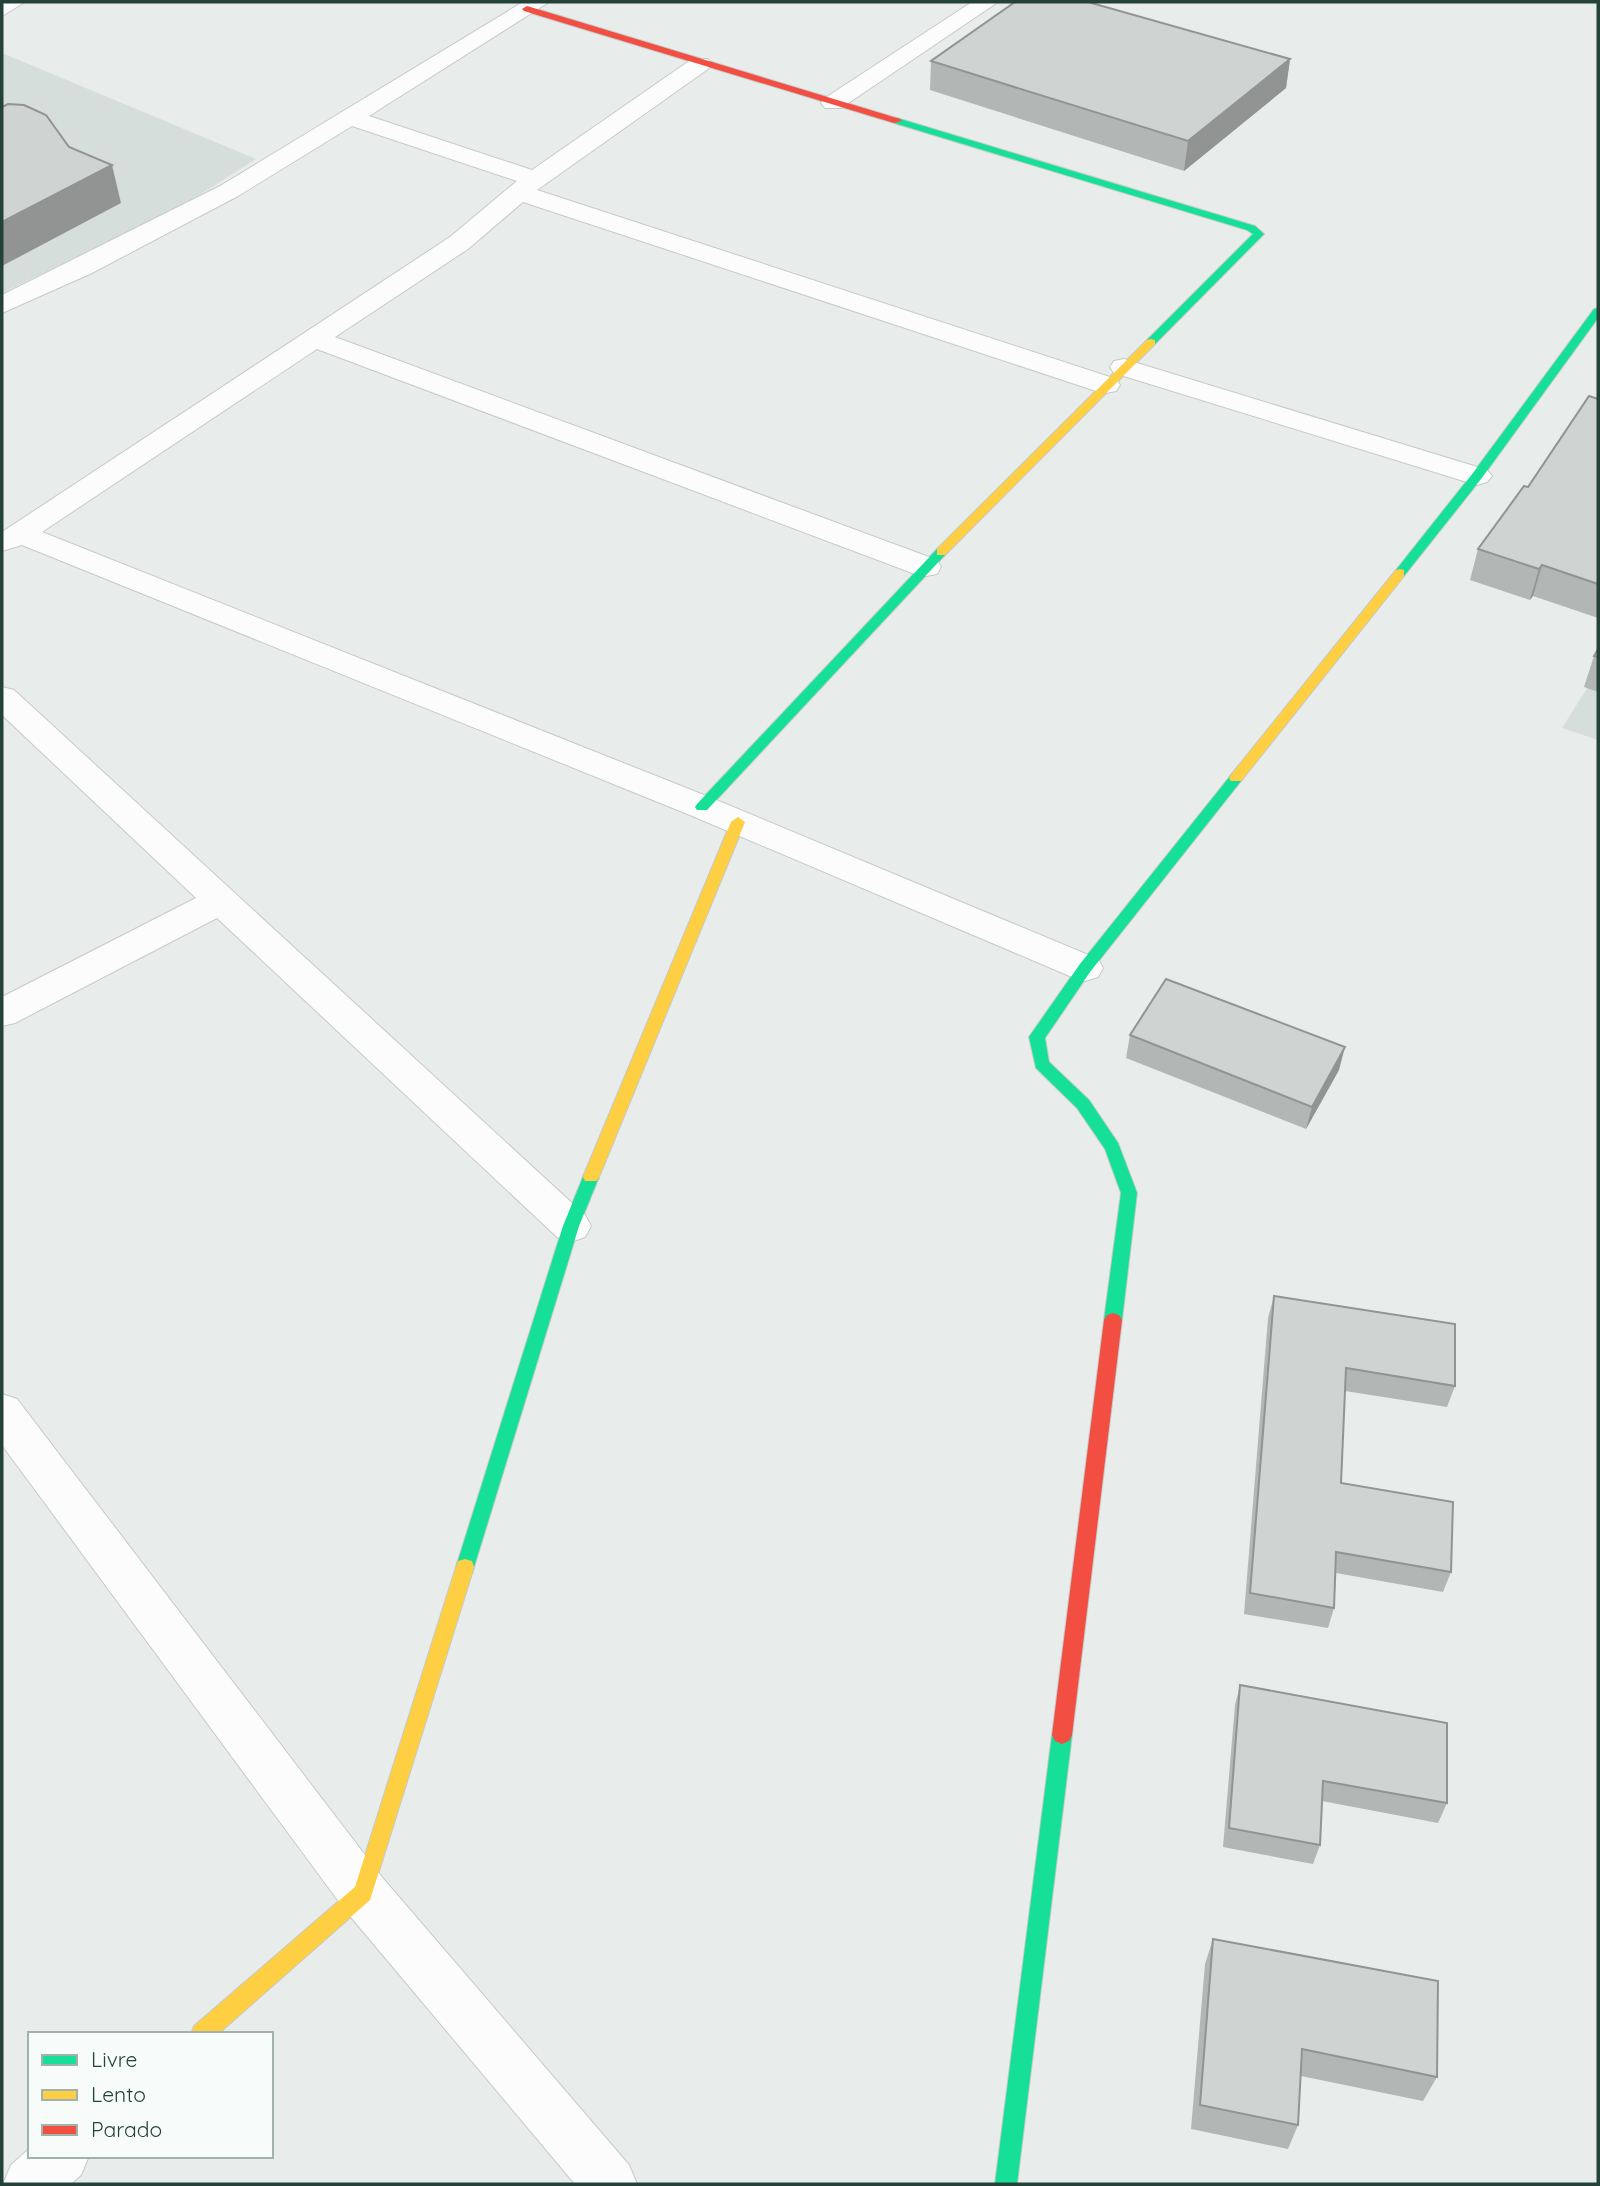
<svg xmlns="http://www.w3.org/2000/svg" width="1600" height="2186" viewBox="0 0 1600 2186" font-family="Quicksand,sans-serif">
	<rect width="100%" height="100%" fill="#e8edeb"/>
	<!-- built -->
	<g fill="#d6dedb">
		<path d="M2,53L256,159L201,194L134,229L2,293Z"/>
		<path d="M1598,671V740L1562,728Z"/>
	</g>
	<g fill="none" stroke-linecap="round" stroke-linejoin="round">
		<!-- street casing -->
		<g stroke="#c5cac8" stroke-width="2">
			<g id="street">
				<path d="M2,2H25L2,16Z"/>
				<path d="M523,2H549L369,116L532,170L692,59H708L712,64L708,69L537,190L1116,379L1120,385L1116,391L1106,393L1096,391L523,202L468,249L335,337L937,560L941,567L937,574L926,576L915,574L317,349L42,532L714,799L1098,959L1103,968L1098,977L1085,981L1072,977L690,815L22,545L2,551V532L450,237L517,181L352,126L238,196L92,273L2,313V295L220,186Z"/>
				<path d="M972,2H998L841,108H825L821,103L825,98Z"/>
				<path d="M1124,359L1487,470L1492,476L1487,482L1477,485L1467,482L1114,373L1110,367L1114,361Z"/>
				<path d="M2,687L14,690L585,1215L591,1226L585,1237L571,1242L557,1237L217,918L15,1023L2,1026V997L196,898L2,715Z"/>
				<path d="M2,1394L17,1399L381,1876L629,2165L637,2184H575L345,1910L2,1445Z"/>
				<path d="M30,2148V2156H89L81,2175L71,2184H3L11,2165Z"/>
			</g>
		</g>
		<!-- fast casing -->
		<g stroke="#c3cbc8" stroke-width="2">
			<g id="fast">
				<path d="M897,118L1255,226L1264,234L1155,344H1147V340L1253,234L1247,230L894,123V119Z"/>
				<path d="M1598,308V318L1481,479L1404,576H1396V570L1473,473L1594,309Z"/>
				<path d="M941,548L947,552L945,555L707,810H697L695,807L697,804L937,549Z"/>
				<path d="M1236,773L1241,775L1243,778L1241,781L1090,972L1045,1038L1049,1062L1089,1100L1118,1143L1137,1193L1122,1320L1119,1325L1113,1327L1107,1325L1104,1320L1121,1193L1105,1149L1077,1108L1036,1068L1029,1037L1080,964L1231,775Z"/>
				<path d="M591,1171L597,1173L599,1177L579,1226L474,1567L472,1573L465,1575L458,1573L456,1567L563,1226L583,1177L585,1173Z"/>
				<path d="M1062,1726L1069,1729L1072,1735L1017,2184H995L1052,1735L1055,1729Z"/>
			</g>
		</g>
		<!-- slow casing -->
		<g stroke="#c3cbc8" stroke-width="2">
			<g id="slow">
				<path d="M1151,339L1155,340V344L945,555H937V549L1147,340Z"/>
				<path d="M1400,569L1404,570V576L1241,781H1231L1229,778L1231,775L1396,570Z"/>
				<path d="M738,817L745,822L599,1177L597,1181H585L583,1177L731,822Z"/>
				<path d="M465,1559L472,1561L474,1567L370,1900L218,2034H191L194,2026L355,1887L456,1567L458,1561Z"/>
			</g>
		</g>
		<!-- jam casing -->
		<g stroke="#c3cbc8" stroke-width="2">
			<g id="jam">
				<path d="M527,6L900,119L902,121L894,123L524,11L522,9Z"/>
				<path d="M1113,1313L1119,1315L1122,1320L1072,1735L1069,1741L1062,1744L1055,1741L1052,1735L1104,1320L1107,1315Z"/>
			</g>
		</g>
		<!-- street -->
		<use href="#street" fill="#fcfcfc" fill-rule="evenodd"/>
		<!-- fast -->
		<use href="#fast" fill="#16e098" fill-rule="evenodd"/>
		<!-- slow -->
		<use href="#slow" fill="#ffcf43" fill-rule="evenodd"/>
		<!-- jam -->
		<use href="#jam" fill="#f24e42" fill-rule="evenodd"/>
	</g>
	<!-- wall -->
	<g fill="#b2b6b5">
		<path d="M1290,59L1286,88L1184,171L930,90L931,61Z"/>
		<path d="M1598,399V618L1533,596L1530,600L1470,580L1478,549Z"/>
		<path d="M1598,649V692L1584,687L1594,656Z"/>
		<path d="M1130,1035L1339,1070L1306,1129L1126,1058Z"/>
		<path d="M1274,1296L1455,1386L1447,1407L1345,1391L1341,1483L1451,1572L1443,1592L1336,1573L1334,1608L1328,1628L1244,1614L1268,1318Z"/>
		<path d="M1240,1685L1447,1803L1438,1823L1322,1801L1320,1845L1313,1864L1223,1847L1235,1705Z"/>
		<path d="M1213,1939L1437,2077L1423,2101L1301,2076L1298,2125L1288,2149L1191,2129L1205,1964Z"/>
	</g>
	<!-- shaded-wall -->
	<g fill="#919493">
		<path d="M1290,59L1286,88L1184,171L1188,141Z"/>
		<path d="M112,165L121,203L2,266V222Z"/>
		<path d="M1542,565L1533,596L1530,600L1539,569Z"/>
		<path d="M1345,1047L1339,1070L1306,1129L1312,1107Z"/>
	</g>
	<!-- building -->
	<g fill="#cfd4d2" stroke="#919493" stroke-width="2">
		<path d="M1015,2H1088L1290,59L1188,141L931,61Z"/>
		<path d="M8,104L24,105L46,115L69,147L112,165L2,222V107Z"/>
		<path d="M1589,396L1598,399V584L1542,565L1539,569L1478,549L1524,486L1528,487Z"/>
		<path d="M1598,649V657L1594,656Z"/>
		<path d="M1166,979L1345,1047L1312,1107L1130,1035Z"/>
		<path d="M1274,1296L1455,1324V1386L1346,1368L1341,1483L1453,1502L1451,1572L1336,1552L1334,1608L1250,1593Z"/>
		<path d="M1240,1685L1447,1723V1803L1323,1781L1320,1845L1229,1828Z"/>
		<path d="M1213,1939L1438,1981L1437,2077L1302,2049L1298,2125L1200,2105Z"/>
	</g>
	<!-- border -->
	<rect width="1600" height="2186" fill="none" stroke="#24423a" stroke-width="7"/>
	<!-- legend -->
	<rect x="28" y="2032" width="245" height="126" fill="#f7fbf9" stroke="#a3b1ad" stroke-width="2"/>
	<rect x="42" y="2055" width="35" height="10" fill="#16e098" stroke="#a3b1ad" stroke-width="2"/>
	<text x="91" y="2067" font-size="21" fill="#24423a">Livre</text>
	<rect x="42" y="2090" width="35" height="10" fill="#ffcf43" stroke="#a3b1ad" stroke-width="2"/>
	<text x="91" y="2102" font-size="21" fill="#24423a">Lento</text>
	<rect x="42" y="2125" width="35" height="10" fill="#f24e42" stroke="#a3b1ad" stroke-width="2"/>
	<text x="91" y="2137" font-size="21" fill="#24423a">Parado</text>
</svg>
